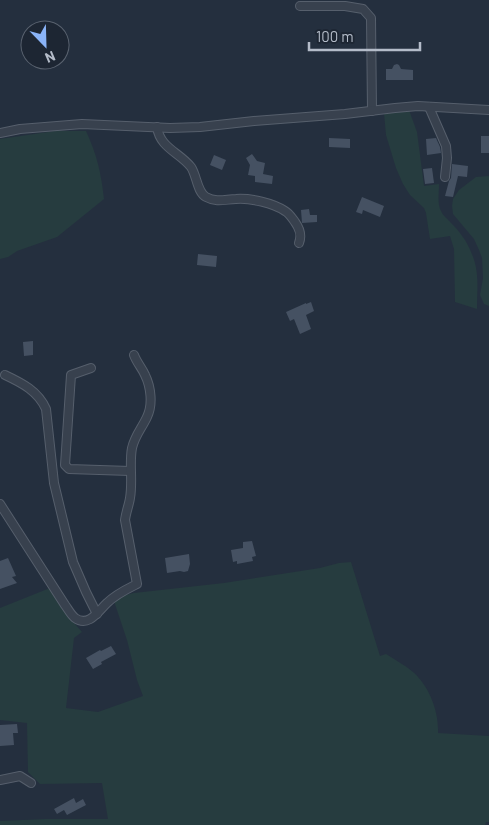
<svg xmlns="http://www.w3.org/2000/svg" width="489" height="825" viewBox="0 0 489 825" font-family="Barlow,sans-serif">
	<rect width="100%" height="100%" fill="#242f3e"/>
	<!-- green -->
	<g fill="#263c3f">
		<path d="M409,110L417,132L424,186L439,184C439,193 437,204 441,211C443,216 448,219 451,223C459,231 467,241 471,252C480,272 477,287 477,309L455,302L454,249L450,236L430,239L426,213L424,208L410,195L403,184L396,168L386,135L384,113Z"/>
		<path d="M55,131H86C97,155 101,172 104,199L57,237L17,251L8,257L0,259V139Z"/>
		<path d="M489,176V306L484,304L480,295L483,278L482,258L479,250L474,239L453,214L452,206L453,199L459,190L476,177Z"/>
		<path d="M351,562L380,656L386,654C395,660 405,665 413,672C429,686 439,711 438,733L489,736V822H486L485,825H0V821L46,819H108L102,783L40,784L28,772L27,723L0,720V608L50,588L75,624L82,632L74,638L66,708L98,712L143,696L137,680L127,640L114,601L121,596L134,593L224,583L320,568L339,563Z"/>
	</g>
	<!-- building -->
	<g fill="#455162">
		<path d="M397,64L399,65L401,69L413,70V80H386V69H392L394,65Z"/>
		<rect x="481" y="136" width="8" height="17"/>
		<path d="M329,138L350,139V148L329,147Z"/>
		<path d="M436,138L440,147L441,153L427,155L426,139Z"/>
		<path d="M252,154L257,161L265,163L263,174L273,176L272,184L255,182V176L248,175L250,165L246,158Z"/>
		<path d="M214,155L226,160L222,170L210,165Z"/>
		<path d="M452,164L468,166L467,177L458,176L453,197L445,196L449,181L451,178Z"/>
		<path d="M432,168L434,183L425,184L423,169Z"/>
		<path d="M362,197L384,206L380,217L363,210L362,214L356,212Z"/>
		<path d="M309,209L310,215H317V222L302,223L301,210Z"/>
		<path d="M198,254L217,256L216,267L197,265Z"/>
		<path d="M311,302L314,311L306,315L311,329L300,334L294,319L290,321L286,312L306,303V304Z"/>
		<path d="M33,341V355L24,356L23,342Z"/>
		<path d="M252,541L256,556L252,557L253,561L237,564V561L233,562L231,550L243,548V542Z"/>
		<path d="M189,554L190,564L188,571L184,572L180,571L167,573L165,558Z"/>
		<path d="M8,558L16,576L12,577L17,583L0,589V561Z"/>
		<path d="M111,646L116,654L101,662L102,664L93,669L86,658L100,650L101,651Z"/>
		<path d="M17,724L18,733H13L14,745L0,746V725Z"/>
		<path d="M74,798L76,803L83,799L86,805L67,815L64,810L57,814L54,809Z"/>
	</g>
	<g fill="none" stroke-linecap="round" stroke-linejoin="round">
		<!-- minor casing -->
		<g stroke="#565f6c" stroke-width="10">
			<g id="minor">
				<path d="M300,6H345L363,9L371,18L372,111"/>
				<path d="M429,107L446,146L447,158L445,177"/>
				<path d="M157,127C160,148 179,152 191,167C197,176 197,192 206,197C217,203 226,199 236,199C251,198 273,203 285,211C289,213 292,218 295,222C300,229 302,235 299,243"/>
				<path d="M0,133L20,129L82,124L170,128L200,127L254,121L345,114L395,108L418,106L489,110"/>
				<path d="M91,368L71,375L65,465L69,469L130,471"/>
				<path d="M5,375C22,383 38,391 46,409L54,483L73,562L86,592L97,614"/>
				<path d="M0,504L65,605C68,609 71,615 75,618C89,628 99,610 107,603C116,594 127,589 137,584L125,520C126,512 129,505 130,498C133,481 129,464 132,448C135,435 142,428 147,417C153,405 151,387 145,375C142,368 137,363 134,355"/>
				<path d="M0,780L20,776L31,783"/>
			</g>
		</g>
		<!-- minor -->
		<use href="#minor" stroke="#38414e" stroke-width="8"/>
	</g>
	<!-- north arrow -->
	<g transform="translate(45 45) rotate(157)"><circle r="24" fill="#1d2633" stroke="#59626f"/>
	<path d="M0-4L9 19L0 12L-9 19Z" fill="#8ab4f8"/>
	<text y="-8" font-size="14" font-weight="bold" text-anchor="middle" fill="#b4bcc9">N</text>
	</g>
	<!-- scale -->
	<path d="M309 42v8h111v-8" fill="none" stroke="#b4bcc9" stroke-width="2.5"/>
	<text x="316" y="42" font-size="15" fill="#b4bcc9" stroke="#1d2633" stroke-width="4" paint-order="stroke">100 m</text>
</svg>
